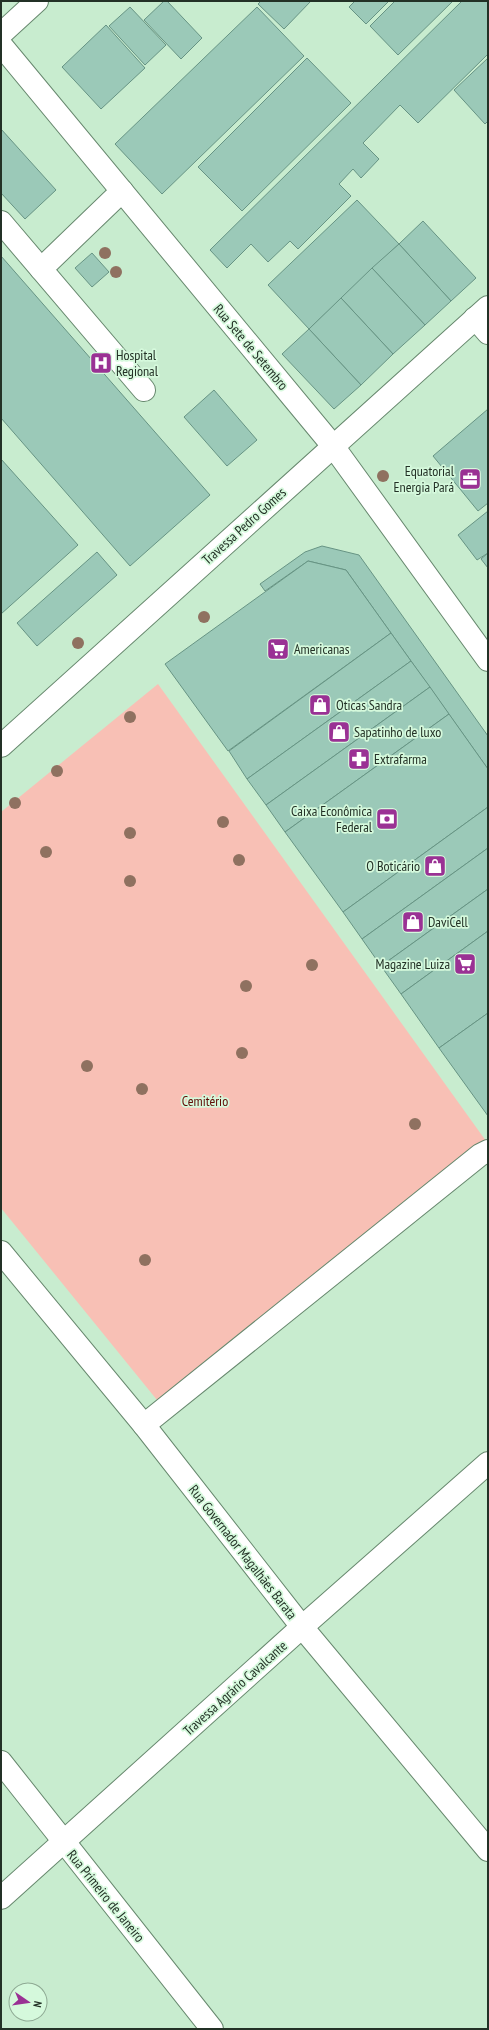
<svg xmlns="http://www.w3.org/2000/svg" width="489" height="2030" viewBox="0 0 489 2030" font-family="'PT Sans Narrow',sans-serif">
	<rect width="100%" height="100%" fill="#c8eccf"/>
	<!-- green -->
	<path fill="#f8c0b5" d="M158,684L486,1141L157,1400L1,1208V812Z"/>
	<!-- building -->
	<g fill="#9bc9b8" stroke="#679484">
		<path d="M164,1H167L202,38L181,59L144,20Z"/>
		<path d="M261,1H311L284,29L258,4Z"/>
		<path d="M355,1H389L366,24L349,7Z"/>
		<path d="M395,1H453L398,55L370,26Z"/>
		<path d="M462,1H488V54L418,123L400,105L363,143L379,159L361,178L353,169L339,184L351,196L298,249L290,241L268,262L251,244L227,268L210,250Z"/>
		<path d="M130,7L166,45L145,65L109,26Z"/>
		<path d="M257,7L304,56L162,194L115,144Z"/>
		<path d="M106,25L145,68L101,109L62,67Z"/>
		<path d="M307,58L351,103L242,211L198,167Z"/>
		<path d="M488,58V121L485,124L454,90Z"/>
		<path d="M1,129L56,190L25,219L1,193Z"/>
		<path d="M357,200L399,244L309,329L268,285Z"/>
		<path d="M423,221L476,278L451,301L399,244Z"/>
		<path d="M399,244L451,301L425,325L372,268Z"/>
		<path d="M92,253L109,272L92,287L75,268Z"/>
		<path d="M1,256L210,495L130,566L1,418Z"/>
		<path d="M372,268L425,325L393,354L341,298Z"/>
		<path d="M341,298L393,354L361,385L309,329Z"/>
		<path d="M309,329L361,385L334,409L282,354Z"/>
		<path d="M214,390L257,440L227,466L184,417Z"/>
		<path d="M488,409V503L478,511L433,456Z"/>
		<path d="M1,459L78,545L1,614Z"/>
		<path d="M488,511V553L477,560L458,535Z"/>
		<path d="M322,546L359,555L488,736V769L346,570L308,561L265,591L260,584L305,552Z"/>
		<path d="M97,552L117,575L37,646L17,623Z"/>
		<path d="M488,553V568L481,559Z"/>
		<path d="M308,561L346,570L391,633L228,751L165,664Z"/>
		<path d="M391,633L411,661L247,779L229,751Z"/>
		<path d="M411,661L430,687L266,805L247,779Z"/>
		<path d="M430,687L449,714L285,832L266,805Z"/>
		<path d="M449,714L488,769V807L343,912L285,832Z"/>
		<path d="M488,807V848L362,939L343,912Z"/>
		<path d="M488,848V889L381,966L362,939Z"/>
		<path d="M488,889V931L401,994L381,966Z"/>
		<path d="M488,931V1013L439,1048L401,994Z"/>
		<path d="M488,1013V1116L439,1048Z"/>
	</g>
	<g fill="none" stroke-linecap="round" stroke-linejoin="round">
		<!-- minor casing -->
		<g stroke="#67886e" stroke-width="24">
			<g id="minor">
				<path d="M1,34L37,1"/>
				<path d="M1,45L333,446L488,660"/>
				<path d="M1,222L144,390"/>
				<path d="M41,269L122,191"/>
				<path d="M475,318L488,333"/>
				<path d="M1,746L488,307"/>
				<path d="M1,1252L144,1425L302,1627L488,1850"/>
				<path d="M144,1425L480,1155L488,1151"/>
				<path d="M1,1762L212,2029"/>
				<path d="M1,1898L302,1627L488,1463"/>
			</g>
		</g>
		<!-- minor -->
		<use href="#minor" stroke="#fff" stroke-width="22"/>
	</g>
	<!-- trees -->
	<g fill="#8f7160">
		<circle cx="105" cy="253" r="6"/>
		<circle cx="116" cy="272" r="6"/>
		<circle cx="383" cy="476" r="6"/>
		<circle cx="204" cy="617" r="6"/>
		<circle cx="78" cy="643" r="6"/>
		<circle cx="130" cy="717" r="6"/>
		<circle cx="57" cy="771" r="6"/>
		<circle cx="15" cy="803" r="6"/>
		<circle cx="223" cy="822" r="6"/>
		<circle cx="130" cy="833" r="6"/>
		<circle cx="46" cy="852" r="6"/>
		<circle cx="239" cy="860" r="6"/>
		<circle cx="130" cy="881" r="6"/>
		<circle cx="312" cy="965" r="6"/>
		<circle cx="246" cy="986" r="6"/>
		<circle cx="242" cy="1053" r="6"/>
		<circle cx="87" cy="1066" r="6"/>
		<circle cx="142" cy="1089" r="6"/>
		<circle cx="415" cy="1124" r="6"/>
		<circle cx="145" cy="1260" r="6"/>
	</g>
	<!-- icons -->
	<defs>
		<g id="hospital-square" transform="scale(1.15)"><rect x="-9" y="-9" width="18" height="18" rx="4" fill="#9a3194" stroke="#d5f9dc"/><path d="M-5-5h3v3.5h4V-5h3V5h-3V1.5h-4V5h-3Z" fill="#fff"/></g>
		<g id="office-square" transform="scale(1.15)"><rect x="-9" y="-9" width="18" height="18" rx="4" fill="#9a3194" stroke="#d5f9dc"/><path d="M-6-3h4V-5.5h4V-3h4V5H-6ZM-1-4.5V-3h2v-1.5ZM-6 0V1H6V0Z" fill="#fff"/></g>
		<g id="supermarket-square" transform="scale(1.15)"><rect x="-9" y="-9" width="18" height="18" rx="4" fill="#9a3194" stroke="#d5f9dc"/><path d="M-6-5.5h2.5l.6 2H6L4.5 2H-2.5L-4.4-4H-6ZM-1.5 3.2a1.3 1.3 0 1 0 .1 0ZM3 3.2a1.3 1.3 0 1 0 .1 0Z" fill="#fff"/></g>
		<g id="shop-square" transform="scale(1.15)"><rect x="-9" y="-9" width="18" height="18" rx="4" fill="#9a3194" stroke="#d5f9dc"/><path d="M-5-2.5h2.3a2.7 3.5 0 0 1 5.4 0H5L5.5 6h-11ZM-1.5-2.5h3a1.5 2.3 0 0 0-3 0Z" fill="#fff"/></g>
		<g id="pharmacy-square" transform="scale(1.15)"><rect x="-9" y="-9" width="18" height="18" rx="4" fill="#9a3194" stroke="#d5f9dc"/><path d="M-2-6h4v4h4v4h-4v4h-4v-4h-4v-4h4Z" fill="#fff"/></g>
		<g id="bank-square" transform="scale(1.15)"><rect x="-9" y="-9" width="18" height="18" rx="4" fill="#9a3194" stroke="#d5f9dc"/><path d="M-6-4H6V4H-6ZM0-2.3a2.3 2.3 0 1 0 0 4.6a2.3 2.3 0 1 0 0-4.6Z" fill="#fff"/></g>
	</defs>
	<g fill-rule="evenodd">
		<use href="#hospital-square" x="101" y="363"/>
		<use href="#office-square" x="470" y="479"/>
		<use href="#supermarket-square" x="278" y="649"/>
		<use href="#shop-square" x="320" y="705"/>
		<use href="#shop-square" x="339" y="732"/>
		<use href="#pharmacy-square" x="359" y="759"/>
		<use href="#bank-square" x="387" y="819"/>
		<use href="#shop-square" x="435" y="866"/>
		<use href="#shop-square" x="413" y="922"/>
		<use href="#supermarket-square" x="465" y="964"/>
	</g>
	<g text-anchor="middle" stroke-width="3.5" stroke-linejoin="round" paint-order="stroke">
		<!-- street labels -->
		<g font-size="14" fill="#233126" stroke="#d5f9dc">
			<text transform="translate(251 347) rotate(50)" y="5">Rua Sete de Setembro</text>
			<text transform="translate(244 526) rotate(-42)" y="5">Travessa Pedro Gomes</text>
			<text transform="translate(243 1552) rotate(52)" y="5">Rua Governador Magalhães Barata</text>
			<text transform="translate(235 1688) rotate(-42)" y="5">Travessa Agrário Cavalcante</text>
			<text transform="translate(106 1896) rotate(51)" y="5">Rua Primeiro de Janeiro</text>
		</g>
		<!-- poi labels -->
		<g font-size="14" fill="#233126" stroke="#d5f9dc" text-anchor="start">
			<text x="116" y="360">Hospital<tspan x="116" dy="16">Regional</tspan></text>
			<text x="454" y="476" text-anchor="end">Equatorial<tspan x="454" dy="16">Energia Pará</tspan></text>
			<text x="294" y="654">Americanas</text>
			<text x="336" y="710">Oticas Sandra</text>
			<text x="354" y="737">Sapatinho de luxo</text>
			<text x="374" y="764">Extrafarma</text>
			<text x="372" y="816" text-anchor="end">Caixa Econômica<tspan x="372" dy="16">Federal</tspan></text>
			<text x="420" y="871" text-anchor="end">O Boticário</text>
			<text x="428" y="927">DaviCell</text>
			<text x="450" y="969" text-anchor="end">Magazine Luiza</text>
		</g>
		<!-- park labels -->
		<g font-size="14" fill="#610c05" stroke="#d5f9dc">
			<text x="205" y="1106">Cemitério</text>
		</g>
	</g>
	<!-- border -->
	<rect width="489" height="2030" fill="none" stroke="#233126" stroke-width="4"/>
	<!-- north arrow -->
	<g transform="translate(28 2002) rotate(103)"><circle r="19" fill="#d5f9dc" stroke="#8ea993"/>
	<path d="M0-3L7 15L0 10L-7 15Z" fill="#9a3194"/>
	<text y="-6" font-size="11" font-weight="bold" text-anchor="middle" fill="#233126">N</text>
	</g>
</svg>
